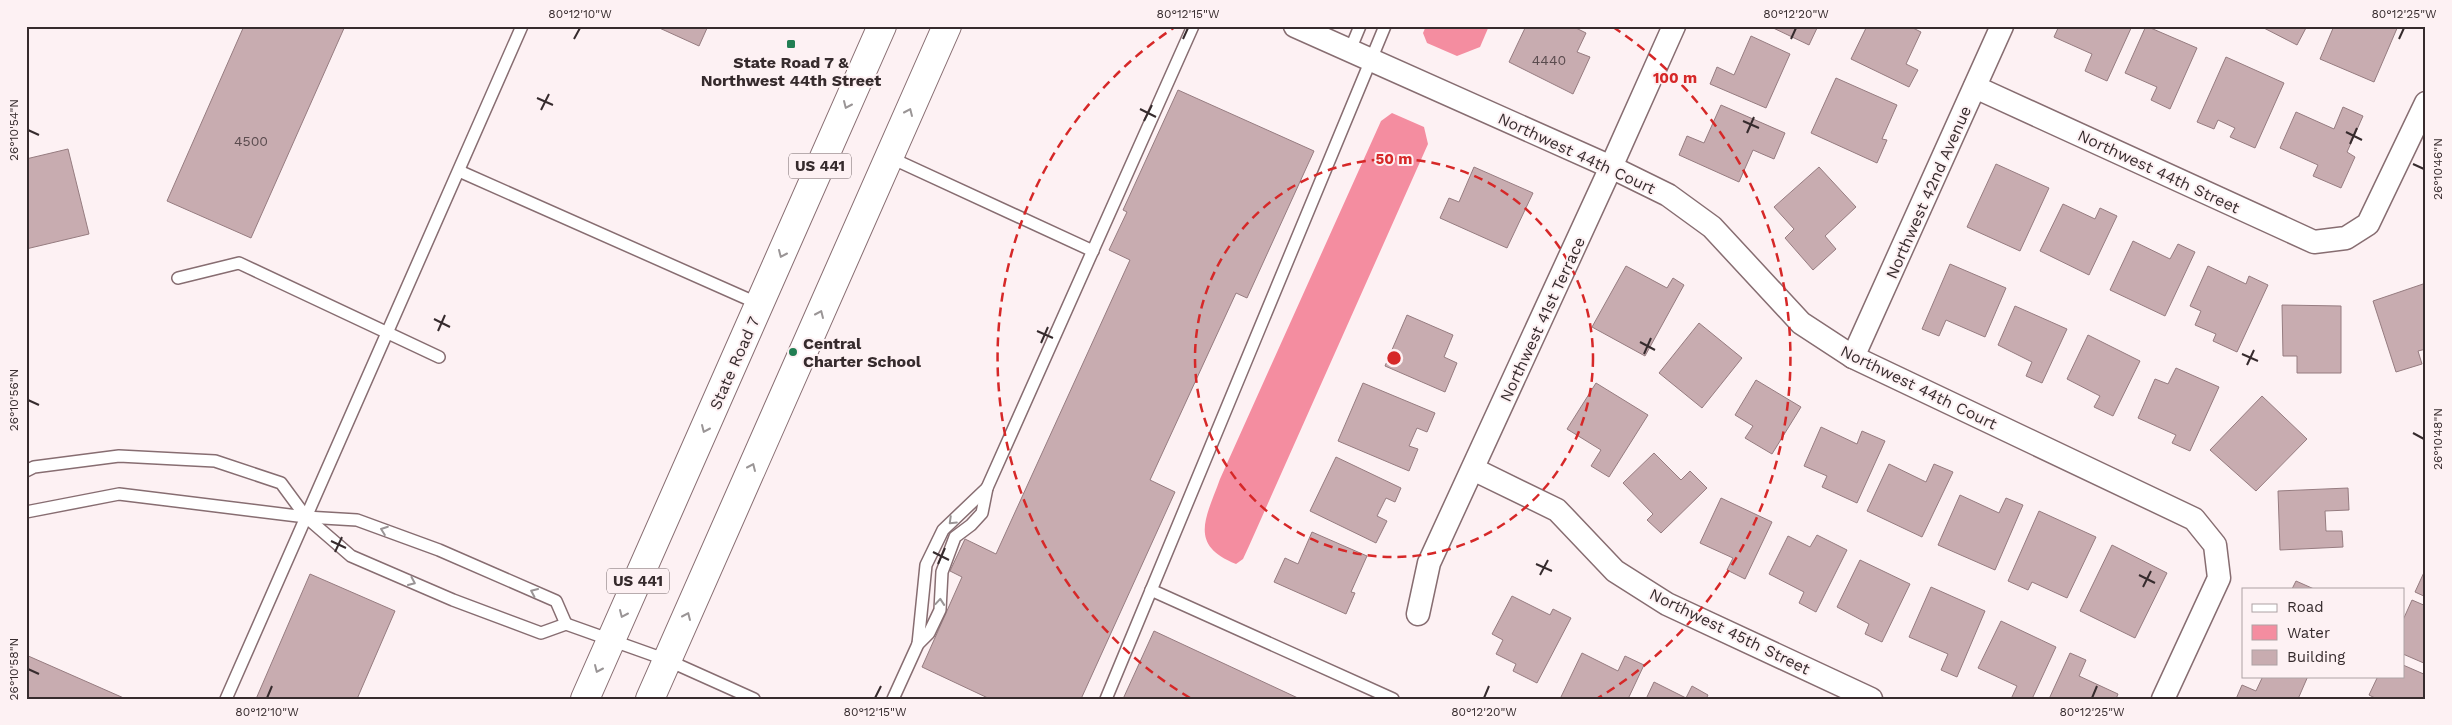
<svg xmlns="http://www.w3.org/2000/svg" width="2452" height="725" viewBox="0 0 2452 725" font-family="'Work Sans',sans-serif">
	<rect width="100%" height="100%" fill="#fdf1f3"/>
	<!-- water -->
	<g fill="#f48da0">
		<path d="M1426,26H1489L1480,47L1457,56L1427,43L1423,33Z"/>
		<path d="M1392,113L1424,127L1428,144L1249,546L1243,559L1236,564C1187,545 1207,516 1220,479L1381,121Z"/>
	</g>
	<!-- building -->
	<g fill="#c8acb0" stroke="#967c80">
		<path d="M244,26H345L251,238L167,201Z"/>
		<path d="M655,26H708L699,46Z"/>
		<path d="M1526,26H1572L1586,33L1577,52L1590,57L1573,94L1509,62Z"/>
		<path d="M1769,26H1818L1809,45Z"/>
		<path d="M1867,26H1909L1921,32L1906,64L1918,70L1909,87L1851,59Z"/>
		<path d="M2059,26H2132L2107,81L2085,71L2092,54L2054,37Z"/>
		<path d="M2146,26L2197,48L2170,109L2151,100L2157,87L2125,73Z"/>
		<path d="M2260,26H2307L2297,45Z"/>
		<path d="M2334,26H2398L2374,82L2320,59Z"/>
		<path d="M1751,36L1790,54L1766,108L1710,84L1717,67L1734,75Z"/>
		<path d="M2226,57L2284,83L2255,148L2230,137L2235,128L2218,120L2214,129L2197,122Z"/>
		<path d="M1836,78L1897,105L1882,139L1887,140L1877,163L1811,133Z"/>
		<path d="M1178,90L1314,151L1247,298L1236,293L1150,480L1175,492L1081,699H990L922,667L962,577L950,571L965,539L996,554L1130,260L1109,250L1127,212L1123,210Z"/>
		<path d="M1721,105L1785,133L1774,159L1753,150L1739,182L1679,155L1687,136L1704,143Z"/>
		<path d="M2343,107L2363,116L2347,152L2355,157L2341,188L2313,176L2318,165L2280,148L2296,112L2334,129Z"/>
		<path d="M68,149L89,234L26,249V159Z"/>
		<path d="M1996,164L2049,188L2020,251L1967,227Z"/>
		<path d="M1474,167L1533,193L1507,248L1440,218L1449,198L1459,202Z"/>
		<path d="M1819,167L1856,207L1825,236L1836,249L1813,270L1785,238L1794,229L1774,207Z"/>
		<path d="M2063,204L2095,219L2100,208L2117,216L2089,275L2040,251Z"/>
		<path d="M2133,241L2170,259L2178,244L2195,252L2165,316L2110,290Z"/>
		<path d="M1950,264L2006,288L1985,337L1946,320L1939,336L1922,329Z"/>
		<path d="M1626,266L1667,288L1673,278L1684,285L1645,356L1592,327Z"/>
		<path d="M2208,266L2246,284L2249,276L2268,285L2237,352L2213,341L2216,334L2195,325L2201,311L2190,306Z"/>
		<path d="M2426,283V349L2418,351L2422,364L2396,372L2373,301Z"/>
		<path d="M2282,305L2341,306V373H2297V356H2283Z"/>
		<path d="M2015,306L2067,329L2042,383L2026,376L2032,362L1998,345Z"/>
		<path d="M1407,315L1453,335L1444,357L1457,363L1445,392L1385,366Z"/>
		<path d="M1699,323L1742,358L1702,408L1659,373Z"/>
		<path d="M2088,335L2140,361L2113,416L2094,407L2100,396L2067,379Z"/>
		<path d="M2176,368L2219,387L2190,451L2172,443L2176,435L2138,418L2155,379L2168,384Z"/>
		<path d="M1756,380L1801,407L1772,454L1745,438L1753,426L1735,415Z"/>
		<path d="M1363,383L1435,413L1427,432L1417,428L1409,446L1418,449L1409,471L1338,441Z"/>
		<path d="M1596,383L1648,415L1609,477L1591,466L1601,450L1567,429Z"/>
		<path d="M2262,396L2307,439L2256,491L2210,450Z"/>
		<path d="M1821,427L1857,444L1862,431L1885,441L1857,503L1822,487L1827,476L1804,466Z"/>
		<path d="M1654,453L1681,480L1690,471L1707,488L1661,533L1647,520L1653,514L1623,483Z"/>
		<path d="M1336,457L1401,488L1395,502L1386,498L1377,516L1387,521L1376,543L1310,511Z"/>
		<path d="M1889,464L1926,482L1934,464L1953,472L1922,537L1867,511Z"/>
		<path d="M2348,488L2349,510L2325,511L2326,531H2342L2343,547L2280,550L2278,491Z"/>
		<path d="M1960,495L1999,513L2006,498L2023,505L1995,570L1938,545Z"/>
		<path d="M1721,498L1772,522L1745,579L1727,570L1733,558L1700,543Z"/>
		<path d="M2039,511L2096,537L2067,598L2032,582L2028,590L2008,581Z"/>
		<path d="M1312,532L1367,556L1351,592L1355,593L1346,614L1274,582L1285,558L1298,564Z"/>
		<path d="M1817,535L1847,550L1816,612L1799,603L1804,592L1769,574L1788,536L1810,547Z"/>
		<path d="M2112,545L2167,573L2135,638L2080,611Z"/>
		<path d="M1860,560L1910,584L1882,642L1865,634L1869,624L1837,607Z"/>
		<path d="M2426,568V597L2415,592Z"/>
		<path d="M310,574L395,611L357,699H256Z"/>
		<path d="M2296,581L2314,589H2292Z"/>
		<path d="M1931,587L1985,611L1957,677L1941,670L1948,654L1909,637Z"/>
		<path d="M1512,596L1550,615L1553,609L1571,618L1537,683L1513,671L1516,664L1496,654L1503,640L1492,634Z"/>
		<path d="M2412,600L2426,606V664L2403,654V620Z"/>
		<path d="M2001,621L2056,647L2032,699H2011L2017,686L1978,668Z"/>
		<path d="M1154,631L1300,699H1123Z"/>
		<path d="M1582,653L1618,671L1625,656L1644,665L1628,699H1560Z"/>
		<path d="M2070,653L2086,660L2079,676L2118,694L2116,699H2049Z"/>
		<path d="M26,655L126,699H26Z"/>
		<path d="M2403,665L2426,675V699H2377L2369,695L2378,676H2403Z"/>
		<path d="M2263,676H2308L2298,699H2236L2242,685L2256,691Z"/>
		<path d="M1654,682L1686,698L1692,686L1708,695L1706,699H1646Z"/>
	</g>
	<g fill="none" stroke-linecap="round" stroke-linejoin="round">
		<!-- lane casing -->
		<g stroke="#876d71" stroke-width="14">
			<g id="lane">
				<path d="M1350,50L1360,26"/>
				<path d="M889,157L1093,251"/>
				<path d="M459,171L759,304"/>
				<path d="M178,278L239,263L439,357"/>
				<path d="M26,471L34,467L119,456L215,461L281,483L306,517L351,556L453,600L541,633L566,624L667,660L754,699"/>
				<path d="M26,512L119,494L306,517L357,520L439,550L556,601L566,624"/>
				<path d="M1151,590L1393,699"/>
				<path d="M918,644L926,565L943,530L987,488"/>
				<path d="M226,699L522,26"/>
				<path d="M893,699L918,644L929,633L940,610L942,572L955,537L971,525L982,513L987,488L1193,26"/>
				<path d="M1106,699L1385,26"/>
			</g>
		</g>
		<!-- street casing -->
		<g stroke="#876d71" stroke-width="25">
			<g id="street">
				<path d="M1295,26L1611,167L1668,195L1712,227L1801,323L1853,357L2194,519L2215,545L2219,578L2163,699"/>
				<path d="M1975,87L2314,242L2346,238L2368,224L2426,103"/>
				<path d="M1853,357L2002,26"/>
				<path d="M1473,469L1557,510L1615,571L1667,604L1871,699"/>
				<path d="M1418,614L1429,563L1611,167L1674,26"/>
			</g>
		</g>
		<!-- primary casing -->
		<g stroke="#876d71" stroke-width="30">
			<g id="primary">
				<path d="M585,699L882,26"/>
				<path d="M650,699L947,26"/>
			</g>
		</g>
		<!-- lane -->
		<use href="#lane" stroke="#fff" stroke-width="11"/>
		<!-- street -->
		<use href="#street" stroke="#fff" stroke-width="22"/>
		<!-- primary -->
		<use href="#primary" stroke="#fff" stroke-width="28"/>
	</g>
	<!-- one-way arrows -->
	<defs><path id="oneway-chevron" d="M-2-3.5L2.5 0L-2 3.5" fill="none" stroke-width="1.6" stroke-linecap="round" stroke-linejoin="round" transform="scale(1.25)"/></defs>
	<g stroke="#9a9596">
		<use href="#oneway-chevron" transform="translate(847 105) rotate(114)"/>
		<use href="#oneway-chevron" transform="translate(909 112) rotate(-66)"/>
		<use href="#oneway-chevron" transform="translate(782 254) rotate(114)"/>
		<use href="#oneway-chevron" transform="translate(820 314) rotate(-66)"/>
		<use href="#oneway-chevron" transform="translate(705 429) rotate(114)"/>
		<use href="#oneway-chevron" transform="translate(752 467) rotate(-66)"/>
		<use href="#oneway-chevron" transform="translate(952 521) rotate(136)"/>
		<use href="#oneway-chevron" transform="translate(384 530) rotate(-160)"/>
		<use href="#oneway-chevron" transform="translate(412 582) rotate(24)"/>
		<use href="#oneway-chevron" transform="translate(534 592) rotate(-156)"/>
		<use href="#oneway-chevron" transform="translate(940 602) rotate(-85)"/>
		<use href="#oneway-chevron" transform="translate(623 614) rotate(114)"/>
		<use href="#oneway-chevron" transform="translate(687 616) rotate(-66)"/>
		<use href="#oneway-chevron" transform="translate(598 669) rotate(114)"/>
	</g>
	<!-- ticks -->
	<path fill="none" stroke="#362b2d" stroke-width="2" d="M574,39L580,28M1183,39L1188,28M1791,39L1796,28M2399,39L2404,28M537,98L553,105M1140,109L1156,117M541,110L549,94M1144,121L1152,105M1743,121L1759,128M28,130L39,135M2346,132L2362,140M1747,133L1754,117M2350,144L2357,128M2413,164L2424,169M434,319L450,327M438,331L445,315M1037,331L1053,338M1640,342L1655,350M1041,343L1048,327M1644,354L1651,338M2242,354L2258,361M2247,365L2254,350M28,400L39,405M2413,433L2424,439M331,541L346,548M335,552L342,537M933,552L949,560M938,564L945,548M1536,564L1552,571M1540,575L1548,560M2139,575L2155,583M2143,587L2151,571M28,669L39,674M267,698L272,686M875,698L881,686M1484,698L1489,686M2092,698L2097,686"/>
	<!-- distance rings -->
	<g fill="none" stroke="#d62828" stroke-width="2.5" stroke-dasharray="9 6">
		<circle cx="1394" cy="358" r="199"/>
		<path d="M1190 698A397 397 0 0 1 1175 27M1613 27A397 397 0 0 1 1598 698"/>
	</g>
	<!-- markers -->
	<g fill="#227e53" stroke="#fdf1f3" stroke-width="2">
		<rect x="786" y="39" width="10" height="10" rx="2.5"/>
		<circle cx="793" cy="352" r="5"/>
	</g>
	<g text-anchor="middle" stroke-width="4" stroke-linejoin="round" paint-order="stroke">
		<!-- number labels -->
		<g font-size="14" fill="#5a4b4e">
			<text x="1549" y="65">4440</text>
			<text x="251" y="146">4500</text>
		</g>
		<!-- shield labels -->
		<g fill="#fdf1f3" stroke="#726668" stroke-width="1">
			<rect x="789" y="153.5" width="62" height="25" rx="4"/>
			<rect x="607" y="568.5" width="62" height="25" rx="4"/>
		</g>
		<g font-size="15" font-weight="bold" fill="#362b2d">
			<text x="820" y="171">US 441</text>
			<text x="638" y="586">US 441</text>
		</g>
		<!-- poi labels -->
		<g font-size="16" font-weight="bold" fill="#362b2d" stroke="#fdf1f3">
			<text x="791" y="68">State Road 7 &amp;<tspan x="791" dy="18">Northwest 44th Street</tspan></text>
			<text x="803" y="349" text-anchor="start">Central<tspan x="803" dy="18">Charter School</tspan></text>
		</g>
		<!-- street labels -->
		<g font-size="16" fill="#362b2d" stroke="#fdf1f3">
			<text transform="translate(1577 153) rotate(25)" y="6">Northwest 44th Court</text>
			<text transform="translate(2159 171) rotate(25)" y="6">Northwest 44th Street</text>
			<text transform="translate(1928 192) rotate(-66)" y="6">Northwest 42nd Avenue</text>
			<text transform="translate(1542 319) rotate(-65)" y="6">Northwest 41st Terrace</text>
			<text transform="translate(734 363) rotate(-66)" y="6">State Road 7</text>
			<text transform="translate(1919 387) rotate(26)" y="6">Northwest 44th Court</text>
			<text transform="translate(1730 631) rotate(26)" y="6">Northwest 45th Street</text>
		</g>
	</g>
	<circle cx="1394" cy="358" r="8" fill="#d62828" stroke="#fdf1f3" stroke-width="2.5"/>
	<g font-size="15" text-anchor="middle" font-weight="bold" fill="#d62828" stroke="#fdf1f3" stroke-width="4" stroke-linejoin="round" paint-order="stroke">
		<text x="1675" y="83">100 m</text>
		<text x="1394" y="164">50 m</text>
	</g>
	<!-- border -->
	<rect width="2452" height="725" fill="none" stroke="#fdf1f3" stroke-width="55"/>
	<!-- legend -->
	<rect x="2242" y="588" width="162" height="90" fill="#fdf1f3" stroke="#ada2a4"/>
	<rect x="2252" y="604" width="25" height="8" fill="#ffffff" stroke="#ada2a4"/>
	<text x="2287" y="612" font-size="15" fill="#362b2d">Road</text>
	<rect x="2252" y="625" width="25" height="15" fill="#f48da0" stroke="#ada2a4"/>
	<text x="2287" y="638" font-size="15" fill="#362b2d">Water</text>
	<rect x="2252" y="650" width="25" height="15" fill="#c8acb0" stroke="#ada2a4"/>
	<text x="2287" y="662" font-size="15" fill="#362b2d">Building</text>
	<rect x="28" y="28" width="2396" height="670" fill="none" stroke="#362b2d" stroke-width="2"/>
	<g font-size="12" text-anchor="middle" fill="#362b2d">
		<text x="580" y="18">80°12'10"W</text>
		<text x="1188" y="18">80°12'15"W</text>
		<text x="1796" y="18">80°12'20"W</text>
		<text x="2404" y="18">80°12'25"W</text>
		<text transform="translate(14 130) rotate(-90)" y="4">26°10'54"N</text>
		<text transform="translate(2438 169) rotate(-90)" y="4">26°10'46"N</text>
		<text transform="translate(14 400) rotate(-90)" y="4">26°10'56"N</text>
		<text transform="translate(2438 439) rotate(-90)" y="4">26°10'48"N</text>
		<text transform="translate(14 669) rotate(-90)" y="4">26°10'58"N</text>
		<text x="267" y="716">80°12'10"W</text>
		<text x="875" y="716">80°12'15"W</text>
		<text x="1484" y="716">80°12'20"W</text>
		<text x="2092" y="716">80°12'25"W</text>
	</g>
</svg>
